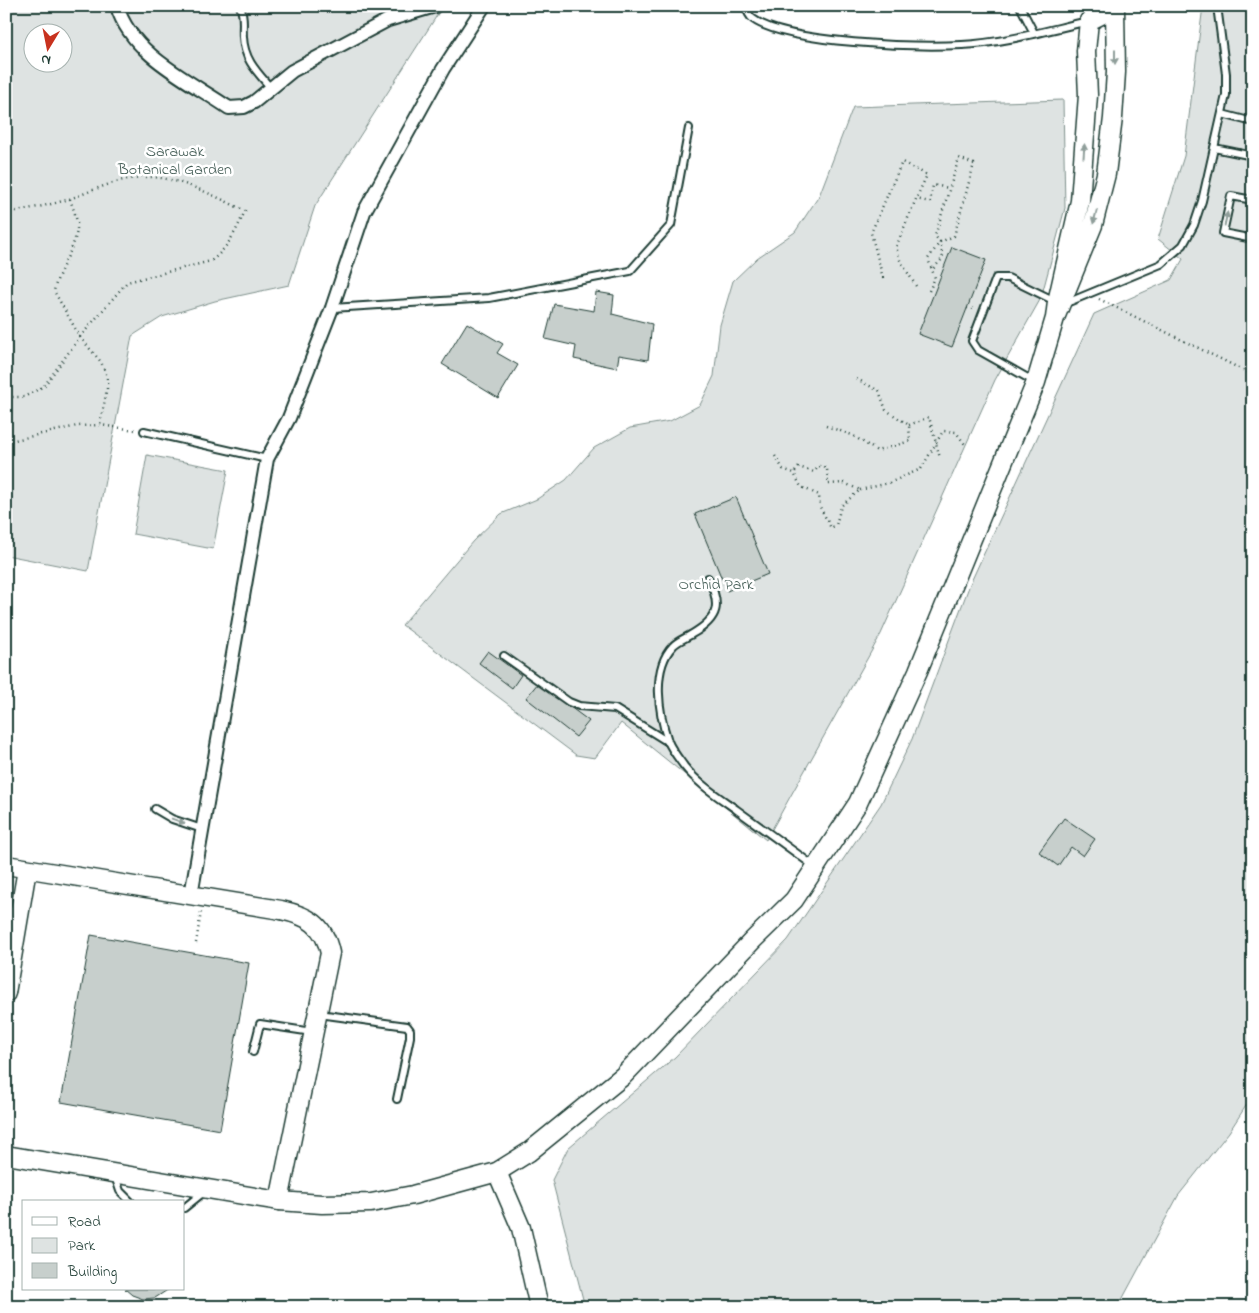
<svg xmlns="http://www.w3.org/2000/svg" width="1259" height="1313" viewBox="0 0 1259 1313" font-family="'Indie Flower',sans-serif">
	<rect width="100%" height="100%" fill="#fff"/>
	<filter id="ink" filterUnits="userSpaceOnUse"><feTurbulence type="fractalNoise" baseFrequency=".02" numOctaves="2"/><feDisplacementMap in="SourceGraphic" scale="10" xChannelSelector="R" yChannelSelector="G"/><feConvolveMatrix kernelMatrix="1 2 1 2 8 2 1 2 1" color-interpolation-filters="sRGB"/></filter>
	<g filter="url(#ink)">
		<!-- green -->
		<g fill="#dee3e2" stroke="#7e908b" fill-rule="evenodd">
			<path d="M6,6H443L315,206L289,285L215,301L162,317L132,336L88,571L6,555ZM32,32H62V62H32Z"/>
			<path d="M1203,6H1253V1095L1229,1132L1178,1196L1118,1307H585L552,1180L568,1148L675,1057L788,940L881,804L912,739L970,584L1094,314L1171,280L1183,259L1158,239L1184,156Z"/>
			<path d="M1063,100L1065,208L1041,298L995,380L881,634L766,840L621,723L595,758L576,755L402,625L473,541L501,514L537,499L566,480L594,448L630,428L670,421L700,405L714,376L720,325L733,281L757,258L795,232L819,196L853,107Z"/>
			<path d="M147,455L228,470L213,549L133,534Z"/>
		</g>
		<!-- building -->
		<g fill="#c7cfcc" stroke="#1f3d34">
			<path d="M952,247L986,260L952,347L918,334Z"/>
			<path d="M596,292L614,295L612,314L652,324L648,360L619,355L617,368L574,359L576,346L545,339L554,304L594,311Z"/>
			<path d="M467,323L503,344L497,353L518,365L498,398L442,364Z"/>
			<path d="M736,497L768,574L727,591L695,514Z"/>
			<path d="M488,651L521,675L512,688L479,663Z"/>
			<path d="M538,683L589,721L576,737L526,698Z"/>
			<path d="M1064,818L1095,839L1083,856L1071,847L1058,866L1039,852Z"/>
			<path d="M91,935L249,963L220,1130L61,1102Z"/>
			<path d="M125,1289H169L155,1298L143,1299L132,1295Z"/>
		</g>
		<g fill="none" stroke-linecap="round" stroke-linejoin="round">
			<!-- lane casing -->
			<g stroke="#1f3d34" stroke-width="10">
				<g id="lane">
					<path d="M240,6C245,18 242,25 243,37C244,59 256,71 270,87"/>
					<path d="M746,6C747,11 749,16 753,19C787,44 918,47 962,45C1005,43 1048,30 1089,21L1086,6"/>
					<path d="M1020,6L1034,33"/>
					<path d="M1222,114L1253,122"/>
					<path d="M1214,148L1253,156"/>
					<path d="M1253,200L1231,196L1223,233L1253,239"/>
					<path d="M1064,304L1161,264L1183,245L1194,225L1202,201L1226,95V74L1217,6"/>
					<path d="M332,308L489,298L630,271L671,225L689,128"/>
					<path d="M1035,382L978,350L972,341L996,278H1008L1055,301"/>
					<path d="M144,431L267,459"/>
					<path d="M708,578C721,604 720,618 692,634C686,638 677,641 673,646C651,669 659,714 668,741C671,749 679,759 684,766C698,784 719,797 737,810C762,828 788,847 814,866"/>
					<path d="M504,656L569,702L579,706L615,709L668,742"/>
					<path d="M155,809L172,819L202,829"/>
					<path d="M6,914L18,908"/>
					<path d="M319,1014L407,1026L410,1030V1037L397,1099"/>
					<path d="M253,1052L260,1024L312,1032"/>
					<path d="M115,1176L120,1191L131,1202"/>
					<path d="M184,1208L205,1191"/>
				</g>
			</g>
			<!-- street casing -->
			<g stroke="#1f3d34" stroke-width="16">
				<g id="street">
					<path d="M117,6C131,55 190,81 229,108L244,107L254,102L292,71L388,20L435,6"/>
					<path d="M191,895L267,459L289,418L332,308L364,212L443,69L484,6"/>
				</g>
			</g>
			<!-- secondary casing -->
			<g stroke="#1f3d34" stroke-width="21">
				<g id="secondary">
					<path d="M6,865L281,910C308,916 324,924 330,953L279,1201"/>
					<path d="M6,993L27,869"/>
					<path d="M6,1155L279,1201L322,1204L371,1203L413,1195L497,1172L529,1152L623,1076L753,940L794,900L858,803L918,671L1036,382L1055,318L1093,225L1106,174L1113,118L1116,72L1115,8L1089,21L1086,51L1088,95L1080,201L1057,302L1055,318"/>
					<path d="M497,1172L521,1228L539,1307"/>
				</g>
			</g>
			<!-- path -->
			<g stroke="#1f3d34" stroke-width="2.5" stroke-dasharray="1 4" stroke-linecap="butt">
				<path d="M97,6L105,7"/>
				<path d="M70,199C73,209 78,219 77,229C75,249 58,270 54,291L80,337L101,362L107,376V389L100,425"/>
				<path d="M6,213C26,209 47,206 66,200C91,192 117,178 144,177C174,175 218,197 245,211C236,231 228,248 211,261L127,282L80,337L44,386L24,397H6"/>
				<path d="M883,278L871,233L902,162L927,175L916,199"/>
				<path d="M916,286L900,260L896,247L916,199L930,202L933,185L949,188"/>
				<path d="M929,291L935,278L928,259L940,242L935,236L959,158L974,164L954,236L940,242L943,258L932,270"/>
				<path d="M1099,299L1253,375"/>
				<path d="M967,308L975,309"/>
				<path d="M909,425L929,417L940,458"/>
				<path d="M826,426L852,435L877,451L910,441L909,425L886,410L879,391L855,378"/>
				<path d="M6,442L77,426L100,425L135,430"/>
				<path d="M775,456L783,469L794,473L801,487L819,495L820,507L831,528L836,525L841,506L860,490L844,483L828,484L827,468L819,466L814,472L799,467L794,473"/>
				<path d="M860,490L889,483L921,469L943,431L956,432L966,446"/>
				<path d="M196,943L201,912"/>
			</g>
			<!-- lane -->
			<use href="#lane" stroke="#fff" stroke-width="6"/>
			<!-- street -->
			<use href="#street" stroke="#fff" stroke-width="12"/>
			<!-- secondary -->
			<use href="#secondary" stroke="#fff" stroke-width="18"/>
		</g>
		<!-- one-way arrows -->
		<defs><path id="oneway-solid" d="M-6-.8H1V-3.2L6.5 0L1 3.2V.8H-6Z" transform="scale(1.25)"/></defs>
		<g fill="#8f9e9a">
			<use href="#oneway-solid" transform="translate(1115 57) rotate(90)"/>
			<use href="#oneway-solid" transform="translate(1084 151) rotate(-86)"/>
			<use href="#oneway-solid" transform="translate(1095 217) rotate(105)"/>
			<use href="#oneway-solid" transform="translate(1226 219) rotate(-78)"/>
			<use href="#oneway-solid" transform="translate(178 821) rotate(20)"/>
		</g>
	</g>
	<g text-anchor="middle" stroke-width="5" stroke-linejoin="round" paint-order="stroke">
		<!-- park labels -->
		<g font-size="16" fill="#455e57" stroke="#fff">
			<text x="175" y="156">Sarawak<tspan x="175" dy="18">Botanical Garden</tspan></text>
			<text x="716" y="589">Orchid Park</text>
		</g>
	</g>
	<!-- margin -->
	<rect width="1259" height="1313" fill="none" stroke="#fff" stroke-width="25"/>
	<rect x="12" y="12" width="1234" height="1288" fill="none" stroke="#1f3d34" stroke-width="2" filter="url(#ink)"/>
	<!-- legend -->
	<rect x="22" y="1200" width="162" height="90" fill="#ffffff" stroke="#a5b1ae"/>
	<rect x="32" y="1217" width="25" height="8" fill="#ffffff" stroke="#a5b1ae"/>
	<text x="68" y="1226" font-size="15" fill="#1f3d34">Road</text>
	<rect x="32" y="1238" width="25" height="15" fill="#dee3e2" stroke="#a5b1ae"/>
	<text x="68" y="1250" font-size="15" fill="#1f3d34">Park</text>
	<rect x="32" y="1263" width="25" height="15" fill="#c7cfcc" stroke="#a5b1ae"/>
	<text x="68" y="1276" font-size="15" fill="#1f3d34">Building</text>
	<!-- north arrow -->
	<g transform="translate(48 48) rotate(190)"><circle r="24" fill="#ffffff" stroke="#a5b1ae"/>
	<path d="M0-4L9 19L0 12L-9 19Z" fill="#c8321e"/>
	<text y="-8" font-size="14" font-weight="bold" text-anchor="middle" fill="#1f3d34">N</text>
	</g>
</svg>
